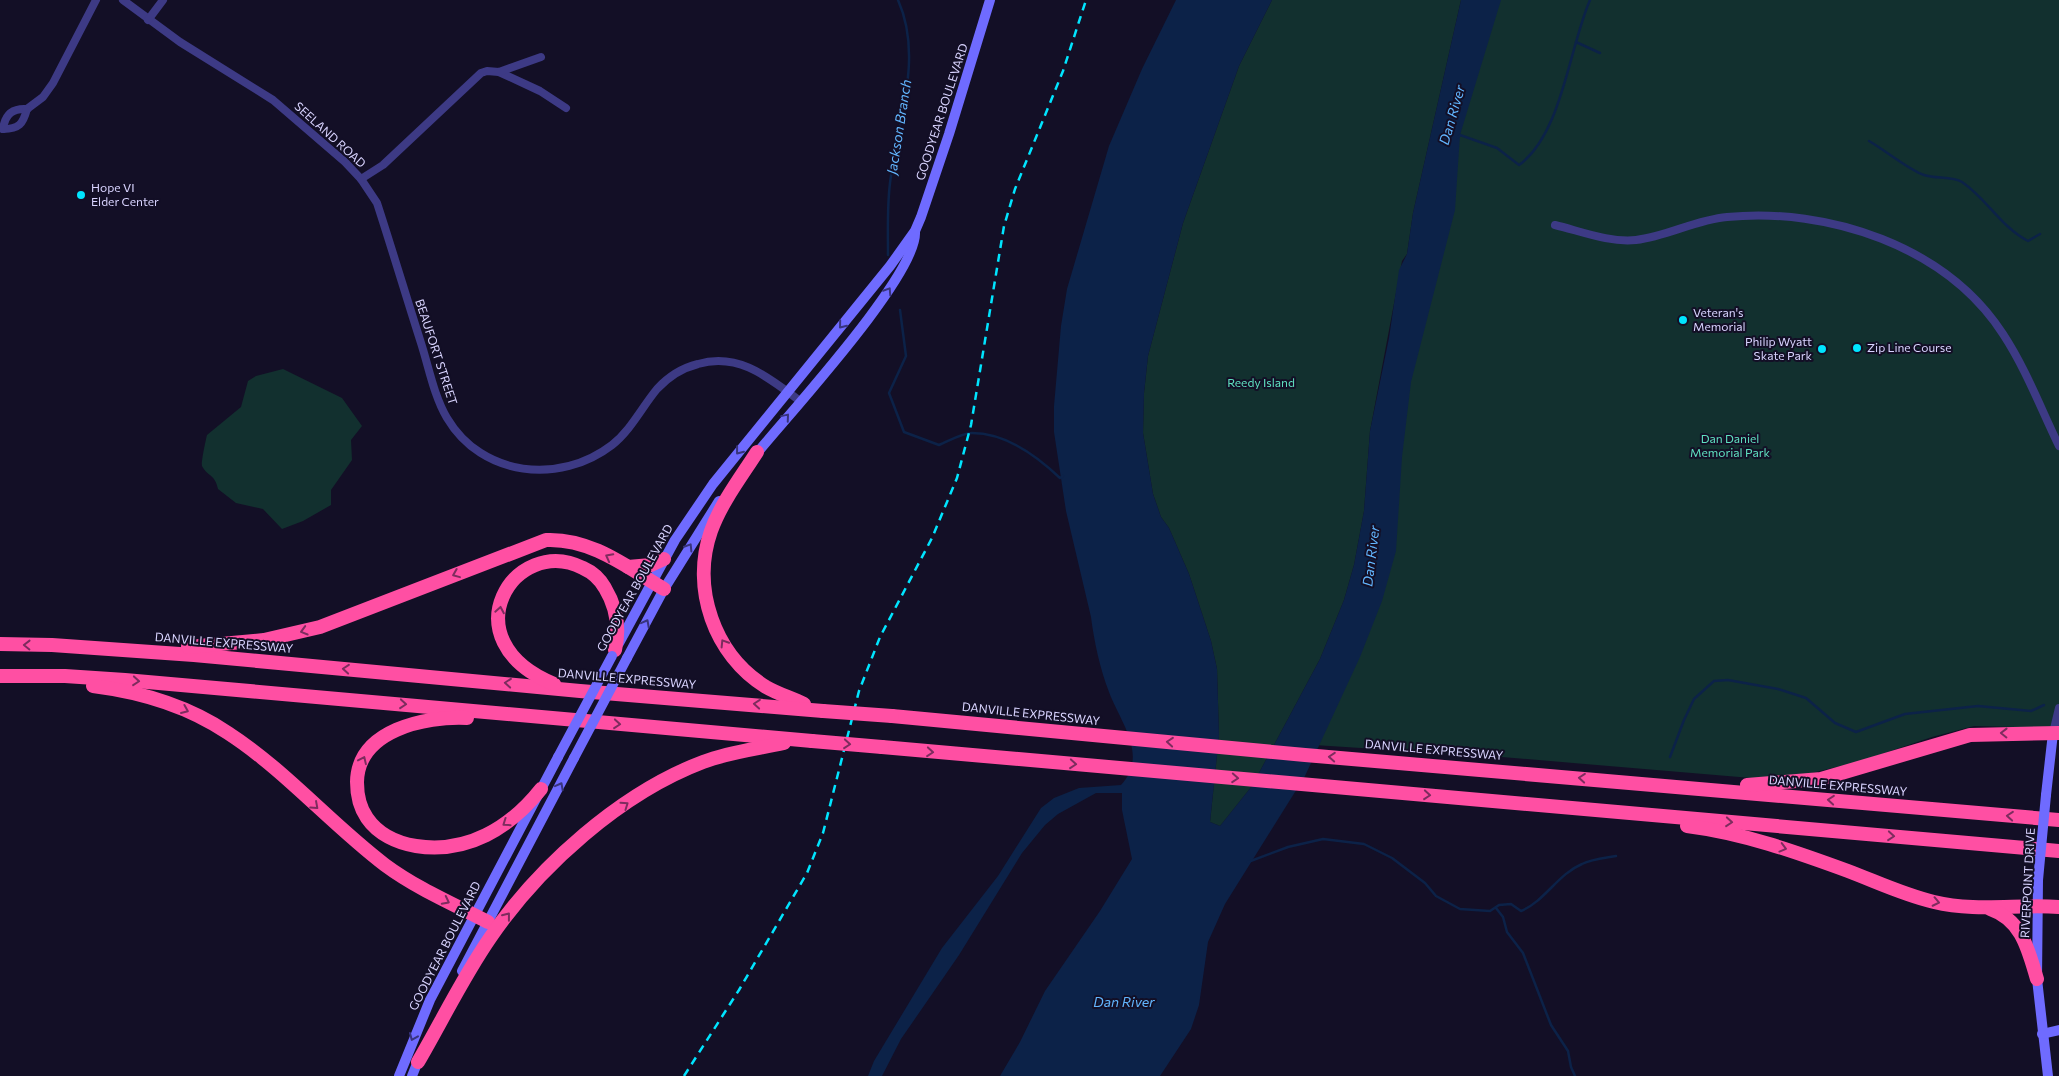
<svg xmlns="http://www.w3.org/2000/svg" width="2059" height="1076" viewBox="0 0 2059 1076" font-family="Commissioner,sans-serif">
	<rect width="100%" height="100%" fill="#130f26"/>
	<!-- green -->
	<g fill="#12302f">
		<path d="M1272,0H1461L1413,213L1407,254L1402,261L1370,431L1364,511L1354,565L1344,600L1320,659L1252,786L1220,826L1210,822L1219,736L1217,669L1211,641L1189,574L1169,528L1161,517L1153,494L1143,433L1144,393L1148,356L1183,223L1239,66Z"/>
		<path d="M1499,0H2059V728L1974,726L1932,737L1858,762L1807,774L1763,779L1502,757L1314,745L1404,401L1458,137Z"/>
		<path d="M283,369L342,398L362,426L351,440L352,460L331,490V505L303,521L282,529L263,509L236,503L218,489C215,474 208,477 202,466C201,462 206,439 207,435L241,407L248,381L256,376Z"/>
	</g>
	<!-- water -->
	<path fill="#0c2248" d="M1176,0H1272L1239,66L1183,223L1148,356L1144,393L1143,433L1153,494L1161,517L1169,528L1189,574L1211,641L1217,669L1219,736L1210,822L1220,826L1252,786L1320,659L1344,600L1354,565L1364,511L1370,431L1389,338L1399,270L1407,254L1413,213L1461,0H1501L1460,135L1455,210L1411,382L1402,457L1396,551L1382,601L1360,657L1305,776L1225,904L1208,942L1199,1005L1191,1029L1160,1076H1000L1020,1042L1045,991L1100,911L1132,859L1122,810V793H1096L1058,814L1045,825L1022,853L959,955L901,1039L882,1076H868L874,1061L942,948L998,876L1041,808L1054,798L1079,788L1121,785C1149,755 1120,722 1109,692C1100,669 1094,641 1091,617L1066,511L1054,432V406L1061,326L1067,289L1109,146L1142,69Z"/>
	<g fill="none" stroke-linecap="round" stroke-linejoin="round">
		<!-- stream -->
		<g stroke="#0c2248" stroke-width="2.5">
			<path d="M1576,42L1600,53"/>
			<path d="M1458,137L1460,135L1497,148L1519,165C1562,134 1569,48 1590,0"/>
			<path d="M1869,141C1885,150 1907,169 1924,175C1936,179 1952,176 1962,182C1987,199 2001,227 2028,241L2040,234"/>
			<path d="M888,255C888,231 887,207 890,183C897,123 924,58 898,0"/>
			<path d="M900,310L906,356L889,393L904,432L939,445C949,441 962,433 972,433C1006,433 1037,456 1060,478L1063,476"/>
			<path d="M1670,757L1684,720L1694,699L1714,681L1728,680L1778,689L1806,698L1835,723L1856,732L1905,714L1978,706L2031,711L2044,705"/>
			<path d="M1248,862L1288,847L1323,839L1364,844L1392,858L1425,883L1436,896L1460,909L1490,911L1499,905L1511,904L1521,911C1545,901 1558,874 1582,864C1592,859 1605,858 1616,856"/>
			<path d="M1496,908L1503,917L1507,932L1523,953L1551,1025L1568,1051L1571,1067L1575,1076"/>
		</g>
		<!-- street -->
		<g stroke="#3d3a85" stroke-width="8">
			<path d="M123,0L180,42L273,100L345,162L361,179L377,203C392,249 406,296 421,343C429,368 434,396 447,418C482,477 560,485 612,445C631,430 642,407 657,389C668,377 682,368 698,364C739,352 769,378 800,401"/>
			<path d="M148,20L163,0"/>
			<path d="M499,72L540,91L566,108"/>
			<path d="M27,109L43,97L53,83L96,0"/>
			<path d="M3,129C5,114 13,108 27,109"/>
			<path d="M3,129C19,129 23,124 27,109"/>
			<path d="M361,179L383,165L481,73L487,71L499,72L541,57"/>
			<path d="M1555,225C1580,231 1610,243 1636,240C1668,236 1695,220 1727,217C1828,207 1946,246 2003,334C2026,369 2041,409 2059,446"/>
			<path d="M2053,733L2059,708"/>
		</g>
		<!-- secondary -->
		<g stroke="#6f6bff" stroke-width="10">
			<path d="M753,458C784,419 918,275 915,232"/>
			<path d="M619,643L675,540L713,484L890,266L915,231L921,217L949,134L990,0"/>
			<path d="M627,658L664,589L719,501"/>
			<path d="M2046,795L2053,733"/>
			<path d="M2038,880L2037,979L2048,1076"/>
			<path d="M462,971L574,758"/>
			<path d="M2042,1034L2059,1030"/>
			<path d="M399,1076L430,1000L558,757"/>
			<path d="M412,1076L420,1056"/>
		</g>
		<!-- highway -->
		<g stroke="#ff4fa3" stroke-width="14">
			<path d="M757,452C741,477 721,503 711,531C691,588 714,655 766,687C778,694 792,698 804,704"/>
			<path d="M628,567L651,565L664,559"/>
			<path d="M0,644L52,645L194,655L580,691L823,711"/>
			<path d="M188,647L264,640L320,627L546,540C591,538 627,567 664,589"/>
			<path d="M0,676H65L125,680L812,741"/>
			<path d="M554,684C447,640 515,533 583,568C592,572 600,579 605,588C617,608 620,628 615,650"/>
			<path d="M93,686C141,692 188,706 228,733C285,770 331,824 385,865C416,888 453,904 488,922"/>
			<path d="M892,716L1305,755L2059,820"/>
			<path d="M467,718C425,716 358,730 357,782C357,795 360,808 367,818C378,834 397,843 416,846C467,854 510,828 541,789"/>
			<path d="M882,747L2059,851"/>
			<path d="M1747,785L1821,779L1970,735L2059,733"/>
			<path d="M1687,826C1743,833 1796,852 1848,871C1877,882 1904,895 1934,902C1975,912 2018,904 2059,907"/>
			<path d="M1990,909C2022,920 2028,949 2037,979"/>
			<path d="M418,1062C442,1021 463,977 490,938C539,866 621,793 703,762C729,752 756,749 784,743"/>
		</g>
		<!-- rail -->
		<path stroke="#00e5ff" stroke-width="2.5" stroke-dasharray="8 6" stroke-linecap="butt" d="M684,1076L739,990L807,873L823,833L859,691L880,637L932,538L957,478L971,425L1004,226L1015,189L1063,71L1086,0"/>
		<!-- secondary-bridge -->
		<g stroke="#6f6bff" stroke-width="10">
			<path d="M558,757L612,656"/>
			<path d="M574,758L627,658"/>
			<path d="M2038,880L2046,795"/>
		</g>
		<!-- highway-bridge -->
		<g stroke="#ff4fa3" stroke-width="14">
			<path d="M823,711L892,716"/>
			<path d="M812,741L882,747"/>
		</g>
	</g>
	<!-- one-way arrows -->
	<defs><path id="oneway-chevron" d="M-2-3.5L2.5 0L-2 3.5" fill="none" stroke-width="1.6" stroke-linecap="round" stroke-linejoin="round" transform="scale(1.25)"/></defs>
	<g stroke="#38347d">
		<use href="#oneway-chevron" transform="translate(888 291) rotate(-57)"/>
		<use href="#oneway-chevron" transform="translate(842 325) rotate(129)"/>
		<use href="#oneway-chevron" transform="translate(786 417) rotate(-50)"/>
		<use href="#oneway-chevron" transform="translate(739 451) rotate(128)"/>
		<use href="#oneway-chevron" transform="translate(689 547) rotate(-58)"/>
		<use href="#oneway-chevron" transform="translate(646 623) rotate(-62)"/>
		<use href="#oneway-chevron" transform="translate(560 786) rotate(-62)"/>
		<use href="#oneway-chevron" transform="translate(413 1037) rotate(113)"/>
	</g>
	<g stroke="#7d2c5e">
		<use href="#oneway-chevron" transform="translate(609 557) rotate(-152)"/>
		<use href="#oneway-chevron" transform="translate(456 574) rotate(158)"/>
		<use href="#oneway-chevron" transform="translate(500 610) rotate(-80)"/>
		<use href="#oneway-chevron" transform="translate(304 631) rotate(164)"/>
		<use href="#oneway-chevron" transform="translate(724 643) rotate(-122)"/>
		<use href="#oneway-chevron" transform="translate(27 645) rotate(-179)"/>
		<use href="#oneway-chevron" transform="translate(346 669) rotate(-175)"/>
		<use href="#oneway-chevron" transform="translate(136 681) rotate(5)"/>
		<use href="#oneway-chevron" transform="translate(508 683) rotate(-175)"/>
		<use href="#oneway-chevron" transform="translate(403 704) rotate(5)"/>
		<use href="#oneway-chevron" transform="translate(757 704) rotate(-175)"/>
		<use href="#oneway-chevron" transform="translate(185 710) rotate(23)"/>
		<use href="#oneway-chevron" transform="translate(617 724) rotate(5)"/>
		<use href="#oneway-chevron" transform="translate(2004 733) rotate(-179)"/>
		<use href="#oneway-chevron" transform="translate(1170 742) rotate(-175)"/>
		<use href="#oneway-chevron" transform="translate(847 744) rotate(5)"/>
		<use href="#oneway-chevron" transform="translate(930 752) rotate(5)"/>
		<use href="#oneway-chevron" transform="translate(1332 757) rotate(-176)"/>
		<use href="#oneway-chevron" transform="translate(363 760) rotate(-65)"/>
		<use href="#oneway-chevron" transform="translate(1073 764) rotate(5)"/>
		<use href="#oneway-chevron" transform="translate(1235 778) rotate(4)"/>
		<use href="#oneway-chevron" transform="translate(1582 778) rotate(-175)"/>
		<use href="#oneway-chevron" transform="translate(1427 795) rotate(5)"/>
		<use href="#oneway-chevron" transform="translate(1831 800) rotate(-175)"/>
		<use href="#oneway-chevron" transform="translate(625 805) rotate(-35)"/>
		<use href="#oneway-chevron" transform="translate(315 806) rotate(42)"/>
		<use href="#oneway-chevron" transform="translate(2010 816) rotate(-175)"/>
		<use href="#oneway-chevron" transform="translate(1729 822) rotate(5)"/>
		<use href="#oneway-chevron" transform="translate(506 823) rotate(145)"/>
		<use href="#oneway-chevron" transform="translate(1891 836) rotate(5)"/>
		<use href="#oneway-chevron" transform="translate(1783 848) rotate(15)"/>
		<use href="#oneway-chevron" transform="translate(446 901) rotate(27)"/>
		<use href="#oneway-chevron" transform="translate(1936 902) rotate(12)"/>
		<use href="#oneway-chevron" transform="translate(507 916) rotate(-52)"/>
	</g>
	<!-- markers -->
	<g fill="#00e5ff" stroke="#130f26" stroke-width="2">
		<circle cx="81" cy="195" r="5"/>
		<circle cx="1683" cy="320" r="5"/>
		<circle cx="1857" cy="348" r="5"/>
		<circle cx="1822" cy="349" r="5"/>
	</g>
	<g text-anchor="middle" stroke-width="4" stroke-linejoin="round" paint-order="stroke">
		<!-- street labels -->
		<g font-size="12" fill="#d9d4ff" stroke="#130f26">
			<text transform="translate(942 112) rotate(-72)" y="4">GOODYEAR BOULEVARD</text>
			<text transform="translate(330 135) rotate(42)" y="4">SEELAND ROAD</text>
			<text transform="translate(436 352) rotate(72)" y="4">BEAUFORT STREET</text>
			<text transform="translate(635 588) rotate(-61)" y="4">GOODYEAR BOULEVARD</text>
			<text transform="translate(224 643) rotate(5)" y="4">DANVILLE EXPRESSWAY</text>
			<text transform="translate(627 679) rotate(5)" y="4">DANVILLE EXPRESSWAY</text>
			<text transform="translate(1031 714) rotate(6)" y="4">DANVILLE EXPRESSWAY</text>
			<text transform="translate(1434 750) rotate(5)" y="4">DANVILLE EXPRESSWAY</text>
			<text transform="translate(1838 786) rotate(5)" y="4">DANVILLE EXPRESSWAY</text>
			<text transform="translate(2028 883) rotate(-87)" y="4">RIVERPOINT DRIVE</text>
			<text transform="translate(445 946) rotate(-63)" y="4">GOODYEAR BOULEVARD</text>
		</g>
		<!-- poi labels -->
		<g font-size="12" fill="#d9d4ff" stroke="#130f26" text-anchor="start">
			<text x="91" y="192">Hope VI<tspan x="91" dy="14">Elder Center</tspan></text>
			<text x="1693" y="317">Veteran's<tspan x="1693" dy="14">Memorial</tspan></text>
			<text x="1812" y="346" text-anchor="end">Philip Wyatt<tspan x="1812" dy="14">Skate Park</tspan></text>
			<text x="1867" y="352">Zip Line Course</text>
		</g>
		<!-- park labels -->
		<g font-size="12" fill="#5fe0c0" stroke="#130f26">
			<text x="1261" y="387">Reedy Island</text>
			<text x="1730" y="443">Dan Daniel<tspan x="1730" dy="14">Memorial Park</tspan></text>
		</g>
		<!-- water labels -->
		<g font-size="14" font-style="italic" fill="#62b6ff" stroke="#130f26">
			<text transform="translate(1452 115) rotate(-74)" y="5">Dan River</text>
			<text transform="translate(899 127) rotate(-81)" y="5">Jackson Branch</text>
			<text transform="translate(1371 556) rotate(-83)" y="5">Dan River</text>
			<text x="1124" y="1007">Dan River</text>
		</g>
	</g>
</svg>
